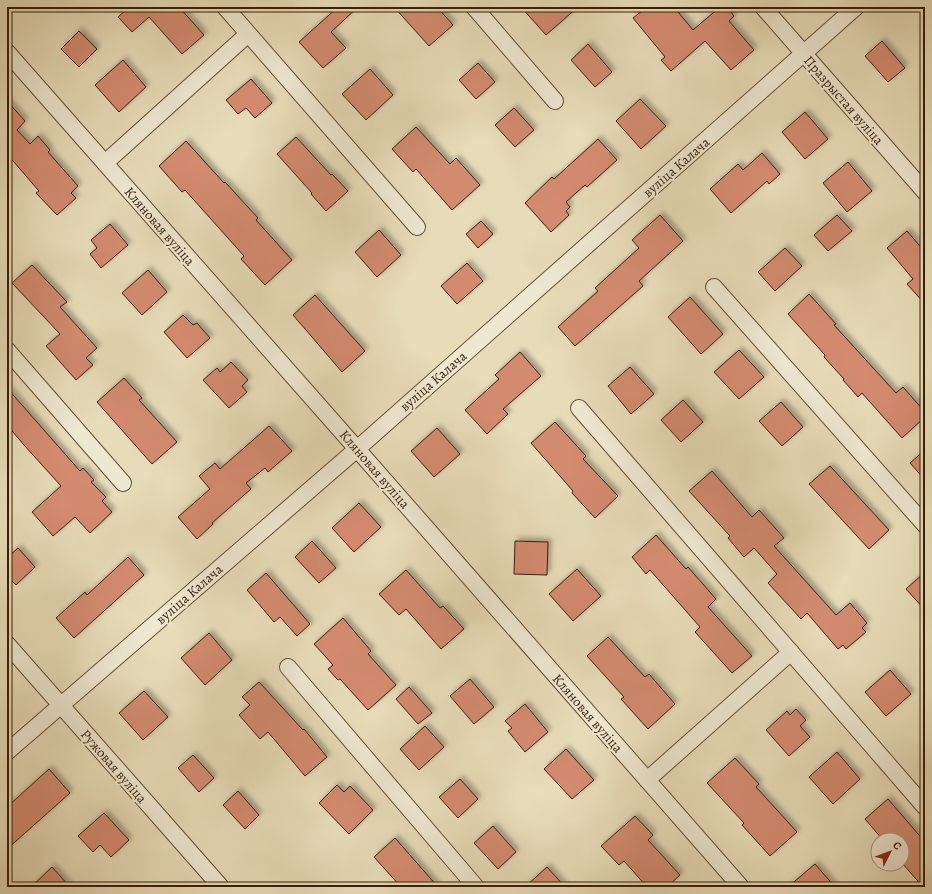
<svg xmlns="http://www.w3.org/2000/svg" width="932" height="894" viewBox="0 0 932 894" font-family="Alegreya,serif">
	<defs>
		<filter id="shadow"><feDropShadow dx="3.5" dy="-3.5" stdDeviation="2" flood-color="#0004"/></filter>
	</defs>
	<rect width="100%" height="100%" fill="#e7dcb8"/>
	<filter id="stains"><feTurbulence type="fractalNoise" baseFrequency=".005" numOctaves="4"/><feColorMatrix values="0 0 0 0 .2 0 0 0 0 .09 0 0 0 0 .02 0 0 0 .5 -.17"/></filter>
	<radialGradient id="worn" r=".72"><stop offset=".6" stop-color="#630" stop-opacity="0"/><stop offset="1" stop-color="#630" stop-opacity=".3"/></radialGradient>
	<!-- building -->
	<g fill="#d38b70" stroke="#381e07" filter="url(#shadow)">
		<path d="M129,7H179L204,35L182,54L149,17L132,32L118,17Z"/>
		<path d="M338,7H358L331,32L346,48L323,68L299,42Z"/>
		<path d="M394,7H437L453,25L429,46Z"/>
		<path d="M521,7H578L546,35Z"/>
		<path d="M647,7H674L693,30L720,7H727L734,16L729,21L754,50L731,70L705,41L671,71L661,60L665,57L633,18Z"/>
		<path d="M79,31L97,49L79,67L61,49Z"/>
		<path d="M882,41L905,68L888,82L865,56Z"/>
		<path d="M588,44L612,72L595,87L571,60Z"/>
		<path d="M123,60L146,87L119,112L95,85Z"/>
		<path d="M478,63L495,82L476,99L459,80Z"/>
		<path d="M370,69L393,95L366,120L342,94Z"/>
		<path d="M251,79L272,103L255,118L246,108L238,114L226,100Z"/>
		<path d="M640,99L666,126L641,149L616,121Z"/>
		<path d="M7,101L25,121L17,130L30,144L38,136L50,150L48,152L78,186L71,193L76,198L57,215L36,193L39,191L7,154Z"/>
		<path d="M514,108L534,130L515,147L495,125Z"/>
		<path d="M805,112L828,139L805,159L782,132Z"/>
		<path d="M416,127L450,164L456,158L480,185L452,210L416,169L413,172L392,149Z"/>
		<path d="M296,137L331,175L332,174L348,191L326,211L311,194L312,193L277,154Z"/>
		<path d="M598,139L617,160L587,187L585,185L566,202L570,207L566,211L569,215L551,232L525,203L552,177L554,179Z"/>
		<path d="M186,141L224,183L225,182L258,218L256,220L292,260L265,285L241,259L244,256L185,190L182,192L159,166Z"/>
		<path d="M762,153L780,174L769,184L767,181L731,213L710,189L738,164L743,170Z"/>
		<path d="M848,162L872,191L847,212L823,183Z"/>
		<path d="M660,215L683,241L639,281L643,286L575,346L558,327L598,291L595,288L639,248L632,240Z"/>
		<path d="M837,215L852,231L828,251L814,235Z"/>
		<path d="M481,221L493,234L478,248L466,234Z"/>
		<path d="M110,224L128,245L101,268L90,254L97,248L91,240Z"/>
		<path d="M379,230L401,255L377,277L355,252Z"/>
		<path d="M907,231L925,252V304L907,284L913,279L887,248Z"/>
		<path d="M785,248L802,266L775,291L758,272Z"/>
		<path d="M467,263L483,281L457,304L441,286Z"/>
		<path d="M32,265L67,302L60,307L97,348L86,358L93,365L76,380L46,346L60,334L12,283Z"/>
		<path d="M148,270L167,292L142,315L122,293Z"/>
		<path d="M809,294L836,324L834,325L896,393L903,387L925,412V417L902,438L862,393L858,397L843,380L844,379L824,357L825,355L788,314Z"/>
		<path d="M315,295L365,351L342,372L293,315Z"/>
		<path d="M690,297L723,334L701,354L668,317Z"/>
		<path d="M183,315L193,325L197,323L210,338L187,358L164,332Z"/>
		<path d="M739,350L764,377L739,399L714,372Z"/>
		<path d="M520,352L541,376L503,409L508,414L487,434L465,410L499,379L495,375Z"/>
		<path d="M231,362L248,380L242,386L247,392L229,408L203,380L217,368L220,372Z"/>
		<path d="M630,367L654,394L631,414L608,386Z"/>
		<path d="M124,378L142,398L139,400L177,442L152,464L97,402Z"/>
		<path d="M7,388L80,471L83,468L94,480L91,482L106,497L102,501L112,512L90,533L75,517L53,536L32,512L61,486L24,445L7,425Z"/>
		<path d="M683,400L703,422L681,442L661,420Z"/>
		<path d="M781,402L803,427L782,446L759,421Z"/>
		<path d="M555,422L586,456L583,459L618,496L595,518L572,493L573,491L531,443Z"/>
		<path d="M269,426L292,451L268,472L265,468L246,483L251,489L212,523L213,524L197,539L178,517L210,489L199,476L215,463L220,469Z"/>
		<path d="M437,428L460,454L434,477L411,451Z"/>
		<path d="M925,450V480L910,463Z"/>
		<path d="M830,466L889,530L869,549L809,484Z"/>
		<path d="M712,471L752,517L759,510L784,538L774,546L836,615L850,603L867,623L862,628L866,632L846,649L843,645L838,649L807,613L801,619L768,583L777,574L754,548L744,557L728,538L730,536L689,491Z"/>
		<path d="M359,503L381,527L354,552L332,528Z"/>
		<path d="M656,535L686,569L688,567L716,599L708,607L752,656L732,673L695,632L700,627L650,570L646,574L632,557Z"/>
		<path d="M312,541L336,568L319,583L295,557Z"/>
		<path d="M515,541L548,542L547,575L514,574Z"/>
		<path d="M18,548L35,567L16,585L7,576V558Z"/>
		<path d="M128,557L144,575L74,638L56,618L85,592L87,595Z"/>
		<path d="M577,569L601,596L573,621L549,594Z"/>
		<path d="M406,570L440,608L443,606L464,629L441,649L406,609L399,615L379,594Z"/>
		<path d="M925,572V610L906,589Z"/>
		<path d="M266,573L310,624L297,636L280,617L274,622L247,590Z"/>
		<path d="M343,618L371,651L368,654L396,685L368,710L340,679L338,680L328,669L333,665L314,644Z"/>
		<path d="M209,633L232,660L205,685L181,658Z"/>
		<path d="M608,637L645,677L649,674L675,704L648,729L621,699L624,697L587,656Z"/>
		<path d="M890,670L911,694L886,716L865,692Z"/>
		<path d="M470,679L494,707L474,724L450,696Z"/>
		<path d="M259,682L303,730L304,729L327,757L305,776L268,732L260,739L239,715L250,705L242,697Z"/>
		<path d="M409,687L432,713L418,724L396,699Z"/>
		<path d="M144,691L168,717L143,740L119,713Z"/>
		<path d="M525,704L548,732L525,752L508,731L512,728L505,721Z"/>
		<path d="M796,709L806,720L800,726L810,737L789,756L766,730L787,711L790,715Z"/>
		<path d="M425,726L444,747L419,770L400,749Z"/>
		<path d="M566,749L594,780L572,799L544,769Z"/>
		<path d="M837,752L860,779L833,804L809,777Z"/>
		<path d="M193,755L214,778L199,792L178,768Z"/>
		<path d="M735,758L759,784L756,787L797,832L770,856L742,825L744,823L707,783Z"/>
		<path d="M49,769L70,793L7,849V807Z"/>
		<path d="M460,779L478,799L458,818L439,797Z"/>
		<path d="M337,785L344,792L350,786L373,810L349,834L319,803Z"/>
		<path d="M238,791L259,815L245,829L223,805Z"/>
		<path d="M888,799L925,842V887H923L902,863V840H883L865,819Z"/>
		<path d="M104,813L129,840L111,857L100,845L93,852L78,836Z"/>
		<path d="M635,816L653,835L648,840L680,875L667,887H647L624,861L619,865L601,846Z"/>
		<path d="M493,826L516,852L498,869L474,843Z"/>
		<path d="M395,838L438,887H401L374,857Z"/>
		<path d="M815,864L835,887H788Z"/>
		<path d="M52,867L70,887H31Z"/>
		<path d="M547,867L565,887H525Z"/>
	</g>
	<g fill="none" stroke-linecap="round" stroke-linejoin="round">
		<!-- street casing -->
		<g stroke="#644e33" stroke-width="18">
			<g id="street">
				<path d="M225,7L417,227"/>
				<path d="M474,7L555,101"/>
				<path d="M763,7L925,192"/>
				<path d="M7,52L357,449L741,887"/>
				<path d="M105,163L248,34"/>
				<path d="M714,287L925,525"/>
				<path d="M7,350L123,483"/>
				<path d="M579,408L925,807"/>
				<path d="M7,644L221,887"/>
				<path d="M288,667L476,887"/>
				<path d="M7,752L357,449L856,7"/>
				<path d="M647,780L791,652"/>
			</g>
		</g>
		<!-- street -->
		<use href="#street" stroke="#efe8d1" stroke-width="16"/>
	</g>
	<g text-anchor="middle" stroke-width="4" stroke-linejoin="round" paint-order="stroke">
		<!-- street labels -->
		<g font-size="14" fill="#381e07" stroke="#efe8d1">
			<text transform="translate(844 100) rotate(49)" y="5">Празрыстая вуліца</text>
			<text transform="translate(676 167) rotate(-41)" y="5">вуліца Калача</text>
			<text transform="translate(160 226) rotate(49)" y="5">Кляновая вуліца</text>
			<text transform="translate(433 381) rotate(-41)" y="5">вуліца Калача</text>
			<text transform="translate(375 469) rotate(49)" y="5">Кляновая вуліца</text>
			<text transform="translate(189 594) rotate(-41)" y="5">вуліца Калача</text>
			<text transform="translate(588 713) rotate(49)" y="5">Кляновая вуліца</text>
			<text transform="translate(114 766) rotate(49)" y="5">Ружовая вуліца</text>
		</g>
	</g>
	<!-- margin -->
	<rect width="932" height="894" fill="none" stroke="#e7dcb8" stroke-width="24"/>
	<rect x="8" y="8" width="916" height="878" fill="none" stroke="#381e07" stroke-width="2"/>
	<rect x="12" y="12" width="908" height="870" fill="none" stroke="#381e07"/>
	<!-- north arrow -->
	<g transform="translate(890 852) rotate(48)"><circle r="19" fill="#efe8d1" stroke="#a69780"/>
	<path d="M0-3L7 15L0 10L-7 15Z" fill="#8f2418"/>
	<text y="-6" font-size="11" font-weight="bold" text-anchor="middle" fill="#381e07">С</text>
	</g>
	<rect width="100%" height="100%" filter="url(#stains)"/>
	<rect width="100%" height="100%" fill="url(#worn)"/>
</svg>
